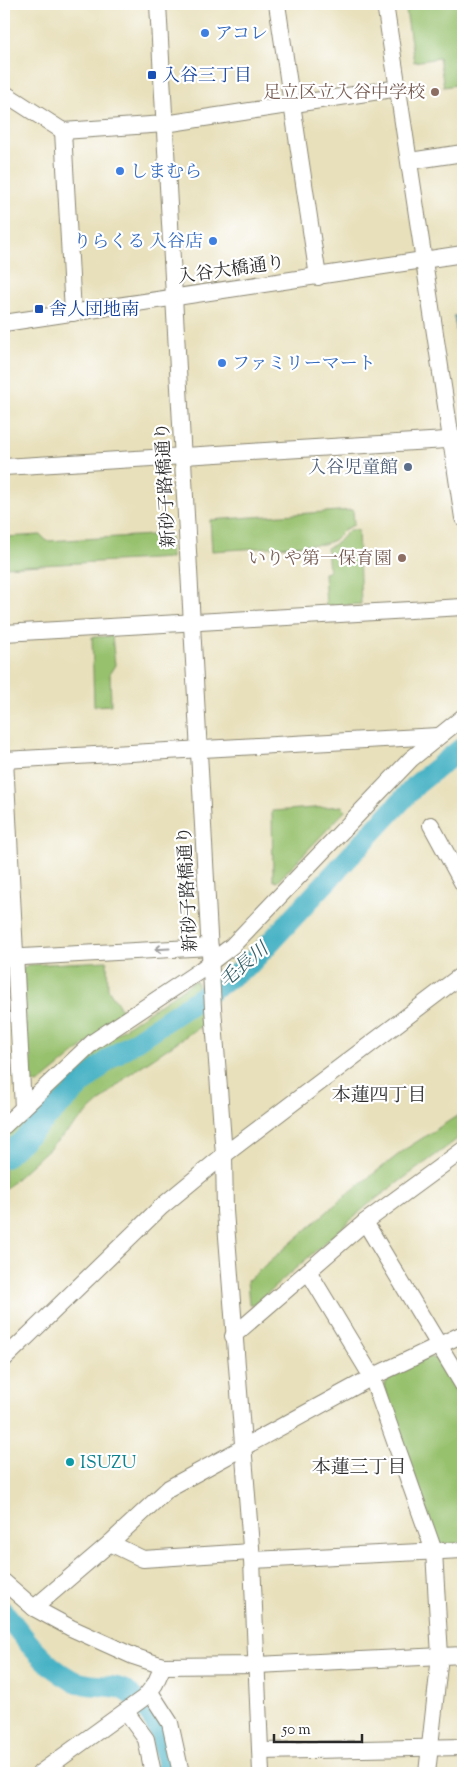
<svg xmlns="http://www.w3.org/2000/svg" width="467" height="1777" viewBox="0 0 467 1777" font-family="'Sorts Mill Goudy','Noto Serif JP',serif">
	<rect width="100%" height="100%" fill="#fff"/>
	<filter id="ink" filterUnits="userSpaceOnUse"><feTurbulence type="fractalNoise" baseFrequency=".02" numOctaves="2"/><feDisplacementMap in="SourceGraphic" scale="10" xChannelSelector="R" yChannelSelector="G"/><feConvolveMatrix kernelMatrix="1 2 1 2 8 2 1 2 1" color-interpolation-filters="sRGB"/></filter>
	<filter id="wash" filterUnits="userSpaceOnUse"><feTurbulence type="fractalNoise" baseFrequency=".0096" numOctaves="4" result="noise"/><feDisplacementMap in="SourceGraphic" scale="20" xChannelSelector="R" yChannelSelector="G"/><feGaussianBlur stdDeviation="1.12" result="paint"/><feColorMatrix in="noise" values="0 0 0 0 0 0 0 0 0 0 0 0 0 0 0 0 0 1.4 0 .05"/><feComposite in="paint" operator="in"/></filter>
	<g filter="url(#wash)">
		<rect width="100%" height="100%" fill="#e8e0bb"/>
		<!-- green -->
		<g fill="#97c16d" stroke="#61764c">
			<path d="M405,4H463V84L444,87L439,58L414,62Z"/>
			<path d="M353,510L354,525L345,529L334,540L324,544L212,551L210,520Z"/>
			<path d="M349,530H358L361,604L326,606L324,573L329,572L327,548L337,543Z"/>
			<path d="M170,534L171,558L4,567V537L41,535L47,541Z"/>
			<path d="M112,636L115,665L110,673L111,705L94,706L92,637Z"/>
			<path d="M342,806L345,811L277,882L273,880L272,811Z"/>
			<path d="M107,961L108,989L124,1013L38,1084L28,1082L23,969L27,965Z"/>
			<path d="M194,981L197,982V992L109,1053L4,1147V1135L101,1044Z"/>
			<path d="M199,1007L204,1024L131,1073L4,1190V1167L121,1062Z"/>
			<path d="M463,1112V1135L370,1203L254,1305L249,1304L247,1281L351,1191L407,1148Z"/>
			<path d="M428,1357L438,1359L463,1401V1545L443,1546L437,1541L384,1386L387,1377Z"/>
		</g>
		<!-- water -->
		<path fill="#47b2c5" stroke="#396e78" d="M463,314V358L460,359L454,316Z"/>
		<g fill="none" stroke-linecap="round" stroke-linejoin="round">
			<!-- river -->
			<g stroke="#47b2c5" stroke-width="21">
				<path d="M4,1158L109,1059L250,964L417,784L463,747"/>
				<path d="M4,1612C23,1636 42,1664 70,1679C86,1688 105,1684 119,1688C126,1690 133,1696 138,1701C160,1721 164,1745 168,1773"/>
			</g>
		</g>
	</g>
	<g filter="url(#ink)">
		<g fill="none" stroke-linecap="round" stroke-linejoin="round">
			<!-- minor casing -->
			<g stroke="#8a8673" stroke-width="18">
				<g id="minor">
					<path d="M158,4L213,1008L224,1155L225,1211L252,1560L261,1773"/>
					<path d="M277,4L318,277"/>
					<path d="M385,4L463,518"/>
					<path d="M4,93L63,131L165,124L399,88"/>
					<path d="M63,131L73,313"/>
					<path d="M410,161L463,153"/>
					<path d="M4,323L463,254"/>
					<path d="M4,467L463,439"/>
					<path d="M4,633L463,607"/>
					<path d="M4,760L438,736"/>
					<path d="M5,760L23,1108"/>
					<path d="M431,825L463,884"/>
					<path d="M4,958L210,947"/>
					<path d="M4,1126L93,1042L198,972L232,946L411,759L463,717"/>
					<path d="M365,1222L463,1385"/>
					<path d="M308,1271L372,1377L434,1551L440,1656L427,1773"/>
					<path d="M233,1336L365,1222L463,1150"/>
					<path d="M4,1359L161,1207L224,1155L463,974"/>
					<path d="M110,1543L143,1559L251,1552"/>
					<path d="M252,1560L463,1550"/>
					<path d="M4,1582L34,1608L71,1628L133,1656L163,1666L257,1665L463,1655"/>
					<path d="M34,1608L110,1543L169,1488L372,1377L463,1334"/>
					<path d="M150,1692L170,1723L181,1773"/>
					<path d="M126,1712L146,1739L153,1773"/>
					<path d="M261,1751L463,1747"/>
					<path d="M40,1773L145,1697L155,1684L163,1666"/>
				</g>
			</g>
			<!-- minor -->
			<use href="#minor" stroke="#fff" stroke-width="16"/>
		</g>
		<!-- one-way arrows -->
		<defs><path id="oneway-shaft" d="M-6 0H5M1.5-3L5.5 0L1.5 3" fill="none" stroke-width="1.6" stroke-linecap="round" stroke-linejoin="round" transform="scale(1.25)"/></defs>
		<use stroke="#a0a0a0" href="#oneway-shaft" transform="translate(162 949) rotate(177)"/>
	</g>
	<!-- markers -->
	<g fill="#3f7fe0" stroke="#fff" stroke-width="2">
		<circle cx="205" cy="33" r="5"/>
		<circle cx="120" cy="171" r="5"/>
		<circle cx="213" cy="241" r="5"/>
		<circle cx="222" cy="363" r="5"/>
	</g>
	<g fill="#1a4fb4" stroke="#fff" stroke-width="2">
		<rect x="147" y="70" width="10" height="10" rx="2.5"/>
		<rect x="34" y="304" width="10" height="10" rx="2.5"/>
	</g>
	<g fill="#8d6e63" stroke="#fff" stroke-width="2">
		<circle cx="435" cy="92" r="5"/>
		<circle cx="402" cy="558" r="5"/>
	</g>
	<circle fill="#5c6f8a" stroke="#fff" stroke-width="2" cx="408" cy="467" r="5"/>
	<circle fill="#0f9aa8" stroke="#fff" stroke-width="2" cx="70" cy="1462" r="5"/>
	<g text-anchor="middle" stroke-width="4.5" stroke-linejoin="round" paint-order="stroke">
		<!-- shop labels -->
		<g font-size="18" fill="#366cbe" stroke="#fff" text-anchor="start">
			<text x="215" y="39">アコレ</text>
			<text x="130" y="177">しまむら</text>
			<text x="203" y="247" text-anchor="end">りらくる 入谷店</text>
			<text x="232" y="369">ファミリーマート</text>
		</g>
		<!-- transit labels -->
		<g font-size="18" fill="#164399" stroke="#fff" text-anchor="start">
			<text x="162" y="81">入谷三丁目</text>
			<text x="49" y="315">舎人団地南</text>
		</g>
		<!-- education labels -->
		<g font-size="18" fill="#785e54" stroke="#fff" text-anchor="end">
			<text x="425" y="98">足立区立入谷中学校</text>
			<text x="392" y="564">いりや第一保育園</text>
		</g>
		<!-- street labels -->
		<g font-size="18" fill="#2b2b2b" stroke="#fff">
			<text transform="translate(231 269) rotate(-8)" y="6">入谷大橋通り</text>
			<text transform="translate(165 485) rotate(-93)" y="6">新砂子路橋通り</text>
			<text transform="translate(187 889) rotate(-93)" y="6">新砂子路橋通り</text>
		</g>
		<!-- service labels -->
		<g font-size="18" fill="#4e5e75" stroke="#fff" text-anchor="end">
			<text x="398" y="473">入谷児童館</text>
		</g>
		<!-- culture labels -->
		<g font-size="18" fill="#0d838f" stroke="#fff" text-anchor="start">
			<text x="80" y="1468">ISUZU</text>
		</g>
		<!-- water labels -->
		<g font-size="19" font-style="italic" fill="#366169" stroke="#fff">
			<text transform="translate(243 964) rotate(-40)" y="7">毛長川</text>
		</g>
		<!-- neighbourhood labels -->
		<g font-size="19" fill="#2b2b2b" stroke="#fff">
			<text x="379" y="1101">本蓮四丁目</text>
			<text x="359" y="1473">本蓮三丁目</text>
		</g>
	</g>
	<!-- margin -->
	<rect width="467" height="1777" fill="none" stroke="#fff" stroke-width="20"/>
	<!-- scale -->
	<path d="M274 1734v8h88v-8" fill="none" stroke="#2b2b2b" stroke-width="2.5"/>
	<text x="282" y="1734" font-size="15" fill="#2b2b2b" stroke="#ffffff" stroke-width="4" paint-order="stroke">50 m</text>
</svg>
